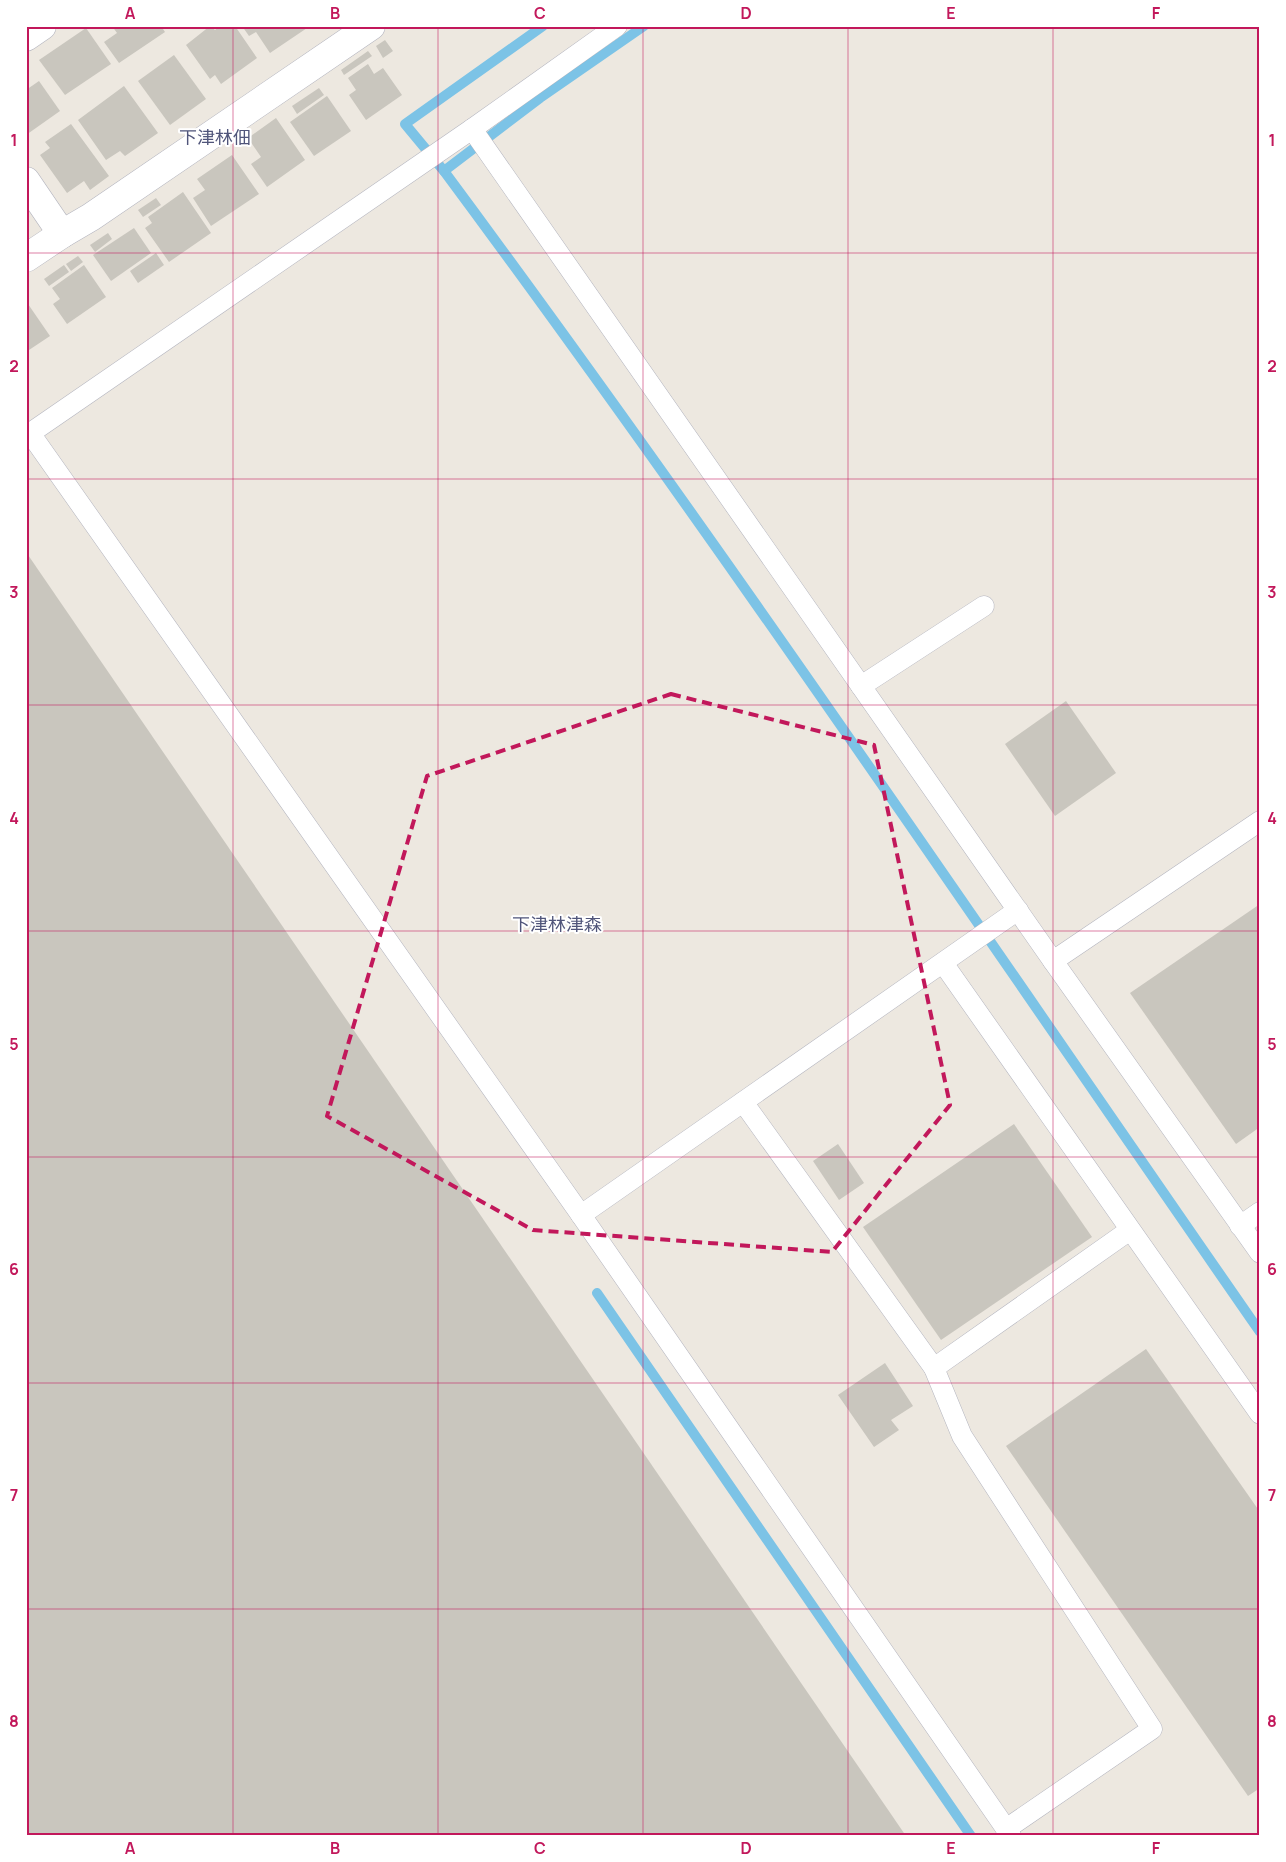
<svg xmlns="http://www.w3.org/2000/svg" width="1286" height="1862" viewBox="0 0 1286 1862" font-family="Manrope,'Noto Sans JP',sans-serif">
	<rect width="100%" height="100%" fill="#ede8e0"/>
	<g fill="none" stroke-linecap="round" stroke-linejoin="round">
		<!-- stream -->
		<g stroke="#7cc3e6" stroke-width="10">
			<path d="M644,26L540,98L444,171C726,551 990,943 1260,1332"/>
			<path d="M444,171L405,124L543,26"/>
			<path d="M597,1293L971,1836"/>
		</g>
	</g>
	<!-- building -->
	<g fill="#c9c6be">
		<path d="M112,26H161L165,32L119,63L104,42L117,33Z"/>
		<path d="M210,26L215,30L220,26H235L257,58L221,84L215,75L210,79L186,45Z"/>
		<path d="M242,26H306L307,28L270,53L256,32L249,36Z"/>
		<path d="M86,28L111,64L65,95L39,60Z"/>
		<path d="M385,40L393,51L383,58L376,46Z"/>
		<path d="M368,51L372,56L344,75L341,70Z"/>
		<path d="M174,55L206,99L170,125L138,81Z"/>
		<path d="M368,64L374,74L383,68L402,95L366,120L349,95L356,90L348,78Z"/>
		<path d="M39,81L60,111L26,135V90Z"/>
		<path d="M124,86L158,133L125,156L120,151L106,160L78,120Z"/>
		<path d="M319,88L324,95L297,114L292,106Z"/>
		<path d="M327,96L351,131L314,156L290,122Z"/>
		<path d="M276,118L305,160L267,187L251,164L261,157L248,138Z"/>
		<path d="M71,124L109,176L90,190L84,181L67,193L40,155L50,148L45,142Z"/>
		<path d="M232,155L259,194L211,226L193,198L205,190L197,179Z"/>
		<path d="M183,192L211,233L169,262L145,228L152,223L148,217Z"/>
		<path d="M156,198L161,205L143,217L138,210Z"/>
		<path d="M134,228L151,253L111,281L93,255Z"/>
		<path d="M108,233L112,239L95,252L90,245Z"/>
		<path d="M156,253L164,265L138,283L130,271Z"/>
		<path d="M78,256L83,262L71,271L66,264Z"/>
		<path d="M64,265L69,272L49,286L44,279Z"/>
		<path d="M84,265L106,297L67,324L53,304L60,299L52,288Z"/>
		<path d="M28,304L50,336L26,352V305Z"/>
		<path d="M26,552L906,1836H26Z"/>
		<path d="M1066,701L1116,773L1055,816L1005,744Z"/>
		<path d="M1260,904V1127L1236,1144L1130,993Z"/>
		<path d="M1014,1124L1092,1237L941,1340L863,1227Z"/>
		<path d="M838,1144L864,1183L839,1200L813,1161Z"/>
		<path d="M1146,1349L1260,1512V1788L1248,1796L1006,1446Z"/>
		<path d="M885,1363L913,1406L891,1420L899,1430L874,1447L838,1395Z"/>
	</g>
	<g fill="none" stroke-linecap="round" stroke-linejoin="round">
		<!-- lane casing -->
		<g stroke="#b4b5bf" stroke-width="21">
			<g id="lane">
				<path d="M472,129L1053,961L1260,1253"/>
				<path d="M30,433L581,1215L1011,1836"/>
				<path d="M26,436L472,129L617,26"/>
				<path d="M861,686L984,606"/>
				<path d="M1053,961L1260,821"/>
				<path d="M943,963L1260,1414"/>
				<path d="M743,1102L934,1368L962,1436L1152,1729L1006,1829"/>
				<path d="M581,1215L1018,910"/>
				<path d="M1240,1226L1260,1212"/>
				<path d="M934,1368L1130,1230"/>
			</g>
		</g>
		<!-- street casing -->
		<g stroke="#b4b5bf" stroke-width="29">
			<g id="street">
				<path d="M26,37L42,26"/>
				<path d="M26,181L62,234"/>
				<path d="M26,258L62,234L91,217L371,26"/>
			</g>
		</g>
		<!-- lane -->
		<use href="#lane" stroke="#fff" stroke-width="20"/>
		<!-- street -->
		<use href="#street" stroke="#fff" stroke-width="28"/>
	</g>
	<!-- marked area -->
	<path fill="none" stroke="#c2185b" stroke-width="4" stroke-dasharray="10 6" stroke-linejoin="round" d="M671,694L874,745L950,1105L832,1252L533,1230L327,1116L427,776Z"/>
	<!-- grid -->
	<path fill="none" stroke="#c2185b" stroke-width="1" stroke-opacity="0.55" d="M233,26V1836M438,26V1836M643,26V1836M848,26V1836M1053,26V1836M26,253H1260M26,479H1260M26,705H1260M26,931H1260M26,1157H1260M26,1383H1260M26,1609H1260"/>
	<g text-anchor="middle" stroke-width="4" stroke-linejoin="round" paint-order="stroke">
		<!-- neighbourhood labels -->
		<g font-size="18" fill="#50557a" stroke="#fff">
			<text x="215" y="144">下津林佃</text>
			<text x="557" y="931">下津林津森</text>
		</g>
	</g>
	<!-- border -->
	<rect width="1286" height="1862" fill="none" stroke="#ffffff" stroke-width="55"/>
	<rect x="28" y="28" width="1230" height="1806" fill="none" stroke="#c2185b" stroke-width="2"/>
	<g font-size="16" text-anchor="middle" font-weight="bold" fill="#c2185b">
		<text x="130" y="19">A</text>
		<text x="335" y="19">B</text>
		<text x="540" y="19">C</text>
		<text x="746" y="19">D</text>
		<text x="951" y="19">E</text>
		<text x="1156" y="19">F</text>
		<text x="14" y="146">1</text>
		<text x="1272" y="146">1</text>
		<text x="14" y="372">2</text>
		<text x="1272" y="372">2</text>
		<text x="14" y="598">3</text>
		<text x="1272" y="598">3</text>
		<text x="14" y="824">4</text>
		<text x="1272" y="824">4</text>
		<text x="14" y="1050">5</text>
		<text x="1272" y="1050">5</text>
		<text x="14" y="1275">6</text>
		<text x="1272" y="1275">6</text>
		<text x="14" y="1501">7</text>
		<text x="1272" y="1501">7</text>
		<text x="14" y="1727">8</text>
		<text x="1272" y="1727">8</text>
		<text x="130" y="1854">A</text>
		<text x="335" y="1854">B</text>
		<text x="540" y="1854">C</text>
		<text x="746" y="1854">D</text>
		<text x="951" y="1854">E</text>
		<text x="1156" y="1854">F</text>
	</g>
</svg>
